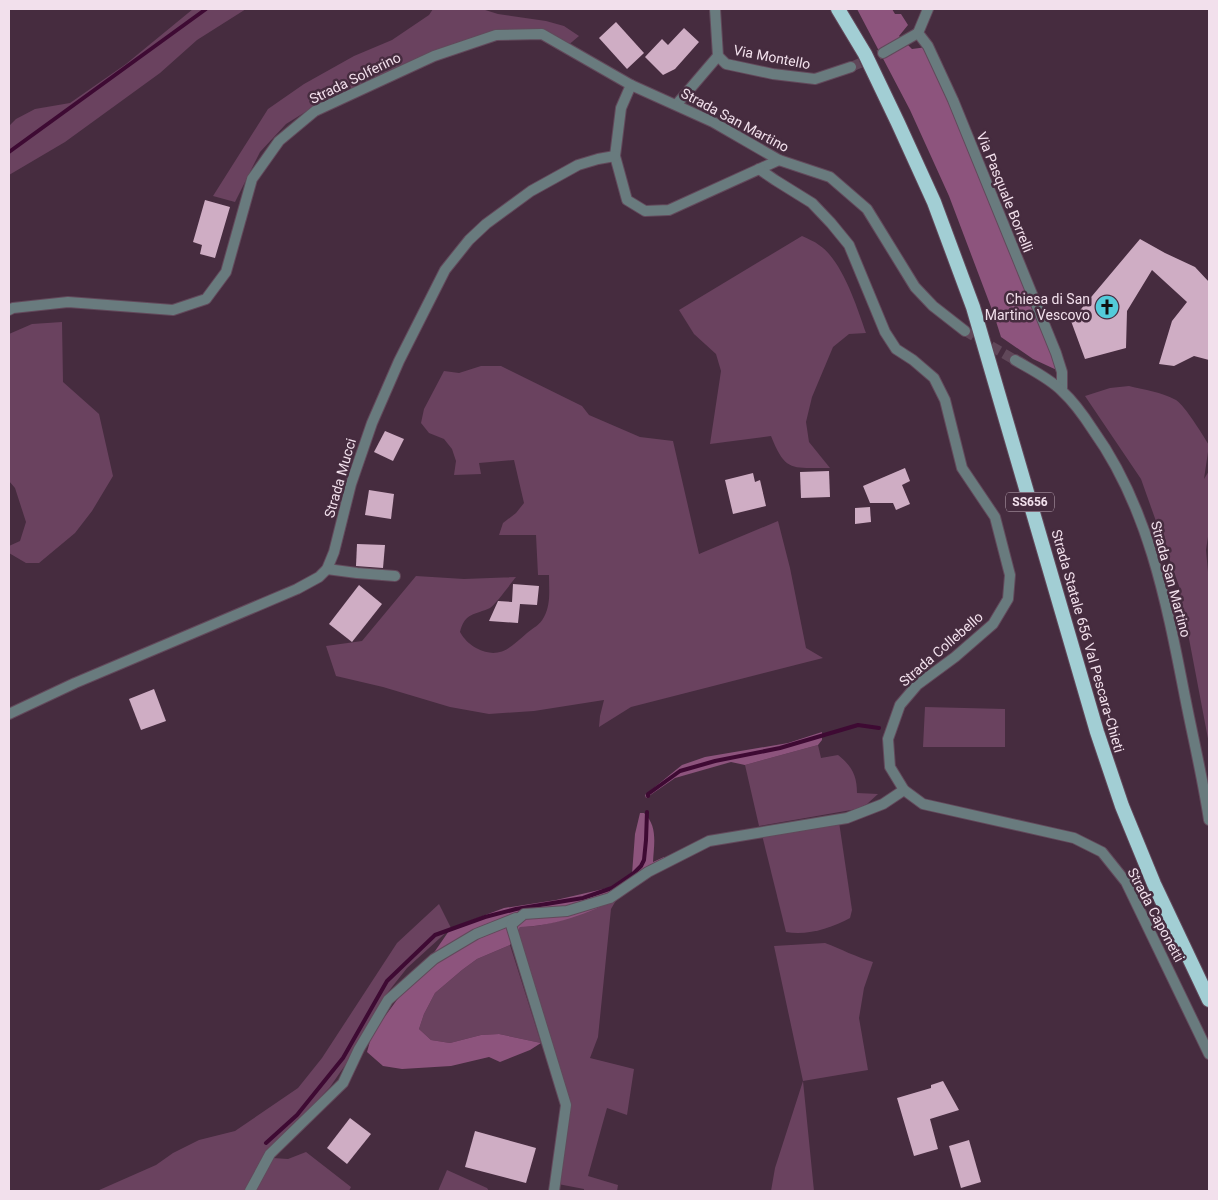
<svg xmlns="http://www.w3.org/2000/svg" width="1218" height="1200" viewBox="0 0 1218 1200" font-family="Roboto,sans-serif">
	<rect width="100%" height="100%" fill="#462c3f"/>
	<!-- green -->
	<g fill="#6a425f">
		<path d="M193,9H246L197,40L160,73L65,142L9,175V126L16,119L35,109L70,103L126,64Z"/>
		<path d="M433,9H482L498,14L546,21L564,26L579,36L566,47L541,34H495L318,104L286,124L260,152L235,202L213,196L268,109L304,84L354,56L392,40L429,15Z"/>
		<path d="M802,236C808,239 814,241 819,245C842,260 857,307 866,333L849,334L833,347L812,397L806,422L809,442L830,468C793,467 786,474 771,436L710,444L721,371L716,354L694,334L679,310Z"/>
		<path d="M62,322L63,382L99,414L113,476L92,511L75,533L39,563H26L9,553V546L20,541L26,522L15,488L9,481V334L32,324Z"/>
		<path d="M481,366H501L582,406L589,415L640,437L673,441L699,554L778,521L790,568L806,648L823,658L631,707L599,727L600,716L604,700L534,711L489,714L450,707L383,687L336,676L326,646L362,641L416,576L464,579L516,577C511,583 495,605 490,608C475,615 465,612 460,632C464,639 469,644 476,648C499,660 510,648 527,633C533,628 540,625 544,617C551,604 549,590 549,575H538L536,535H499L503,523L516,513L524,503L514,460L479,463L481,474L454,475L456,461L452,449L444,439L429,433L421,423L424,409L444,371L459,373Z"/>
		<path d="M1129,386C1145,390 1161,392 1176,400C1186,407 1202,434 1209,445L1204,479L1209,471V530L1206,550L1209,583V744L1179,586L1141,479L1085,396L1110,388Z"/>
		<path d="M925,707L1005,709V747H923Z"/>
		<path d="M818,745L821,758L838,755C852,766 857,776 857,793L878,794L867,804L857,809L759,826L745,765Z"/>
		<path d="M839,822L852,910L850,918C832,928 807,936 786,932L762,835Z"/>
		<path d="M618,897L611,909L598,1037L590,1058L634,1069L627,1115L607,1108L588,1176L618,1185L617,1191H584V1189L558,1184L570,1111L516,933L520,927C554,927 587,911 618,897Z"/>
		<path d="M439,904L451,928L407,968L381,1001L348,1061L330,1087L296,1123L245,1191H97L156,1165L173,1153L199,1140L235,1131L298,1088L322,1058L397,943Z"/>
		<path d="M825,943C841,949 856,957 873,962L864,988L859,1018L868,1070L803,1081L814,1191H771L775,1168L803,1081L774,946Z"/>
		<path d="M510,945L541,1043L499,1034L481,1035L450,1043L431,1040L419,1029L424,1014L435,993L462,970L477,959Z"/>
		<path d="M306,1152L351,1187L349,1191H255L273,1158L288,1159Z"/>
		<path d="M447,1170L487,1188L489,1191H438Z"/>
	</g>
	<!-- forest -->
	<g fill="#8d547d">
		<path d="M857,9H892L895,14H901L908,25L899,36L912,49L927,47L1061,372L1033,359L1001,337L994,315L949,196L910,110Z"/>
		<path d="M822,732V740L818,745L745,765L731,762L675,778L646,798L645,795L682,765L705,757L788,743Z"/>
		<path d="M640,813H644C658,826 654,844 653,862L664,857L667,866C659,870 650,874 643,879C635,885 627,892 618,897C593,913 550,927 520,927L510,945L477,959L462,970L435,993L424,1014L419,1029L431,1040L450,1043L481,1035L499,1034L541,1043L530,1050L500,1062L489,1057L451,1066L402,1069L383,1066L367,1052L372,1034L402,993L433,954L451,928L504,908L556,900L612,887L632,874L635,834Z"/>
	</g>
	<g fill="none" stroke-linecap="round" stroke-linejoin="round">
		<!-- stream -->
		<g stroke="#3e0a33" stroke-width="4">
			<path d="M9,152L206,9"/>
			<path d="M648,796V794L680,771L715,761L780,748L858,725L879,728"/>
			<path d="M266,1143L297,1115L343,1058L387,981L435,935L485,917L516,909L583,898L612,888L634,873L641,866L644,860L646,840L647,812"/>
		</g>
	</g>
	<!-- building -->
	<g fill="#cfadc4">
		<path d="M616,22L644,53L627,69L599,38Z"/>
		<path d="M684,28L699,42L675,69L663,75L645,57L662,39L668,45Z"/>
		<path d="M205,200L230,207L215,258L200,254L202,245L193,242Z"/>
		<path d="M1140,239L1165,253L1195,267L1209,282V360L1194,356L1174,366L1159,364L1172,321L1187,302L1152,270L1127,311L1126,348L1085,359L1071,321Z"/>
		<path d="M385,431L404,439L393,461L374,452Z"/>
		<path d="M905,468L910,481L902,485L910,504L896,510L893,503H870L863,486Z"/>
		<path d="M829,471L830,497L801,498L800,472Z"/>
		<path d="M753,473L755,482L760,480L766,506L733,514L725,480Z"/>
		<path d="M369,490L394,494L391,519L365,515Z"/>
		<path d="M870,507L871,522L855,524V508Z"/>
		<path d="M357,544L385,545L383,568L356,566Z"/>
		<path d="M513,584L539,586L537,605L520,604L518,623L489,621L498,601L512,602Z"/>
		<path d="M359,585L382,604L352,642L329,624Z"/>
		<path d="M154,689L166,721L141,730L129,699Z"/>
		<path d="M943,1081L959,1110L930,1119L938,1149L914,1156L897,1098L931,1088V1085Z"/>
		<path d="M350,1118L371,1134L347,1164L327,1148Z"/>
		<path d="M475,1131L536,1148L526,1183L465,1167Z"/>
		<path d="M969,1140L981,1182L961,1188L949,1146Z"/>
	</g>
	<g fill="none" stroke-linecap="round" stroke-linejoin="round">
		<!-- minor-tunnel -->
		<g stroke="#604759" stroke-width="10" stroke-dasharray="10 5" stroke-linecap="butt">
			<path d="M851,67L883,53"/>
			<path d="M965,331L1015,360"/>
		</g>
		<!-- minor casing -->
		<g stroke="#62495b" stroke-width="12">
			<g id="minor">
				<path d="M715,9L718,56L726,64L773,74L815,79L851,67"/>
				<path d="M928,9L918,33L928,46L953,100L1056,353L1062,372V390"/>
				<path d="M883,53L918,33"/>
				<path d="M631,85L621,108L615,156L627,200L645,211L669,210L779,160"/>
				<path d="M677,104L718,56"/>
				<path d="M759,169L775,180L812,203L831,223L849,245L885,332L896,349L913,360L934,378L945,400L962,468L995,517L1010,575L1008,599L993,624L955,657L917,685L900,705L888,739L890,767L904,790L923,804L1074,838L1102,852L1126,882L1209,1054"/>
				<path d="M9,310L13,308L68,302L173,310L206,299L226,272L252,179L279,141L315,111L434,56L496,35L542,34L631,85L713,122L779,160L830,177L867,209L915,287L933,306L965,331"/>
				<path d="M1015,360C1030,369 1049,378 1062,391C1074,402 1084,416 1093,430C1149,508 1167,605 1185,697C1193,738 1203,779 1209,820"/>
				<path d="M327,569L357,573L395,576"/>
				<path d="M9,714L75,683L297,589L319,577L327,569L334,552L351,484L372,423L399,361L445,270L469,240L486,224L531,191L578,165L598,159L615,156"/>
				<path d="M250,1191L270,1154L343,1083L359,1049L388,1000L434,959L476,934L516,918"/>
				<path d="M554,1191L566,1105L511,925L524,914L567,911L610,898L648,872L709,841L847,818L883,804L904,790"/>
			</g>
		</g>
		<!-- trunk casing -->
		<g stroke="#62495b" stroke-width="16">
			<path id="trunk" d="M838,9L865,54L898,123L934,202L973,307L1097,732L1122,806L1154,884L1209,1000"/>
		</g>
		<!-- minor -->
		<use href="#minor" stroke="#697b7e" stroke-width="10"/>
		<!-- trunk -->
		<use href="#trunk" stroke="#a2ced4" stroke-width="14"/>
	</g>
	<!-- icons -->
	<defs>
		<g id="church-disc" transform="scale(1.25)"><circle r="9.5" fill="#53cbda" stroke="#462c3f"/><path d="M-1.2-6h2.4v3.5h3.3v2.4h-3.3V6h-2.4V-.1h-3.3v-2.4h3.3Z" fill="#111"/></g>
	</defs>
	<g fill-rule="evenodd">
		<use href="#church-disc" x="1107" y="307"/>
	</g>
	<g text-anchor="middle" stroke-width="5" stroke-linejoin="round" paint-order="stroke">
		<!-- shield labels -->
		<rect fill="#462c3f" stroke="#beaab8" stroke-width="1" x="1006" y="492.5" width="48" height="19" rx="4"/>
		<g font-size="12" font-weight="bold" fill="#f2e0ec">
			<text x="1030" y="506">SS656</text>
		</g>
		<!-- street labels -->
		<g font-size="14" fill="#f2e0ec" stroke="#462c3f">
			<text transform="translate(772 57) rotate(11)" y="5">Via Montello</text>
			<text transform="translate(355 78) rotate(-26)" y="5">Strada Solferino</text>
			<text transform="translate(735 120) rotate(28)" y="5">Strada San Martino</text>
			<text transform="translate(1005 192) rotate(68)" y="5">Via Pasquale Borrelli</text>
			<text transform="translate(340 478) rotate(-74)" y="5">Strada Mucci</text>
			<text transform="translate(1171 579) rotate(75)" y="5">Strada San Martino</text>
			<text transform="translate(1088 641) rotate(74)" y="5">Strada Statale 656 Val Pescara-Chieti</text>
			<text transform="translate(941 649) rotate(-41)" y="5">Strada Collebello</text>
			<text transform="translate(1156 915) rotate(62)" y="5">Strada Caponetti</text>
		</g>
		<!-- poi labels -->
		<g font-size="14" fill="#f2e0ec" stroke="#462c3f" text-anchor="end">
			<text x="1090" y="304">Chiesa di San<tspan x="1090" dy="16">Martino Vescovo</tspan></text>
		</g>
	</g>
	<!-- border -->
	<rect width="1218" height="1200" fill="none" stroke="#f2e0ec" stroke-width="20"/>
</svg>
